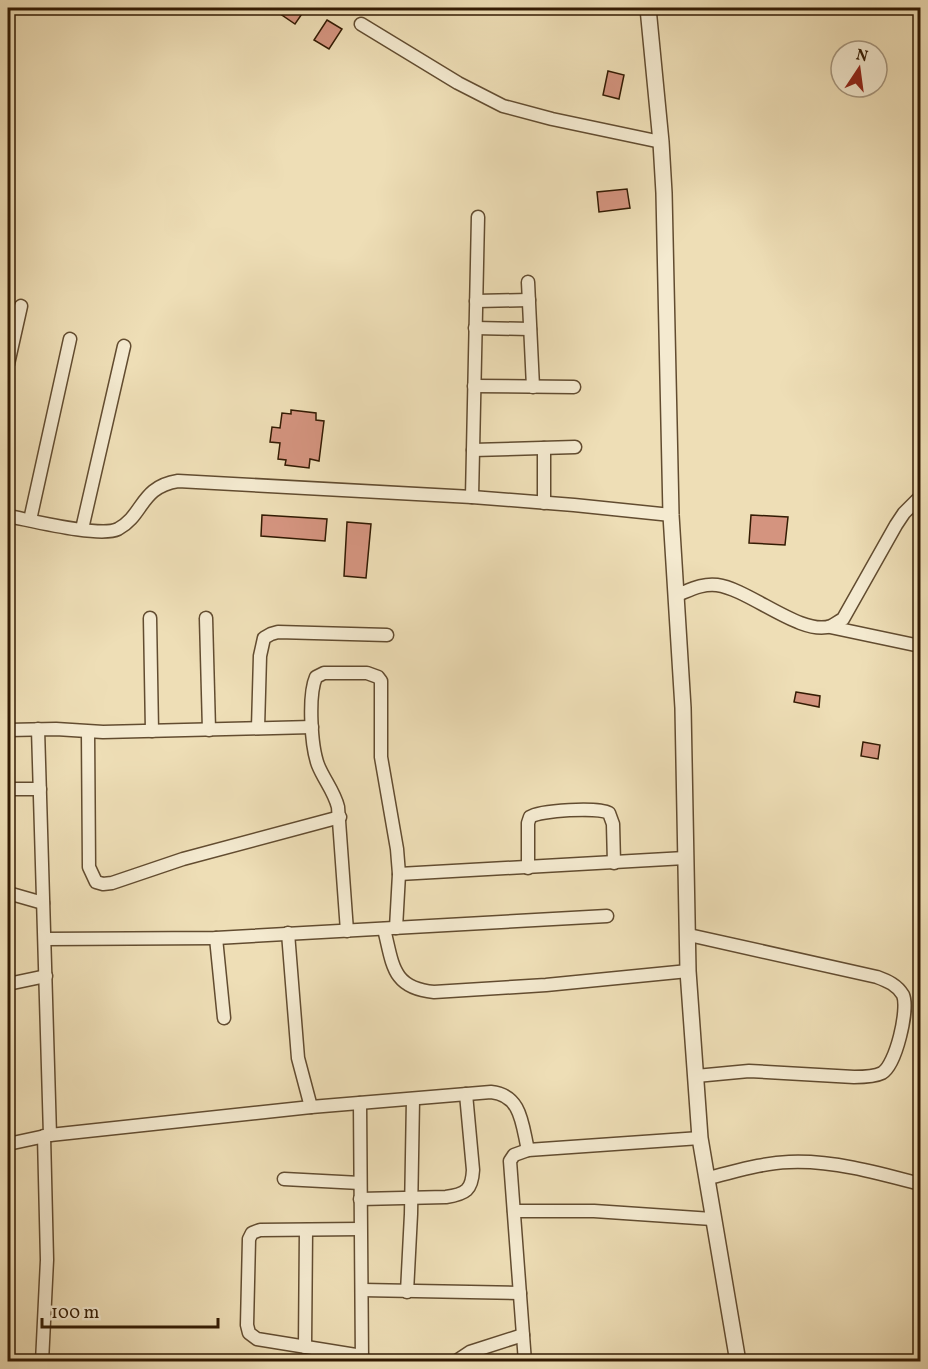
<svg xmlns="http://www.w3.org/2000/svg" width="928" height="1369" viewBox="0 0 928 1369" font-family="Vollkorn,serif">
	<rect width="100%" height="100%" fill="#eedeb6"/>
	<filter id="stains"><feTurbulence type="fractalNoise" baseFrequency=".00333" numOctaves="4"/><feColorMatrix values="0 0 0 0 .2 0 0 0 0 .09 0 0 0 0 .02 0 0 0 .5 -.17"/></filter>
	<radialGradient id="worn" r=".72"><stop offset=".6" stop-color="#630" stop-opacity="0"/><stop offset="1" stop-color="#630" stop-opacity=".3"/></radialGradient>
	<!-- building -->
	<g fill="#d4947f" stroke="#331b03" stroke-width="1.5">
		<path d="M283,8H306L295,24L279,13Z"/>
		<path d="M327,20L342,29L329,49L314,40Z"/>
		<path d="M608,71L624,75L619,99L603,95Z"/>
		<path d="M627,189L630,208L599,212L597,192Z"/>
		<path d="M291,410L316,413V420L324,421L319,461L310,459L309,468L285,465L286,460L278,459L280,443L270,442L272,427L280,428L282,413L291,414Z"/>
		<path d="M262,515L327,519L325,541L261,536Z"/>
		<path d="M751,515L788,517L785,545L749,543Z"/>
		<path d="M347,522L371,524L366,578L344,576Z"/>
		<path d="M796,692L820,696L819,707L794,702Z"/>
		<path d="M863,742L880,745L878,759L861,756Z"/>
	</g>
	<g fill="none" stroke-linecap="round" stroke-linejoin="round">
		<!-- minor casing -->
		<g stroke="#624c30" stroke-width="15">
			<g id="minor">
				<path d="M361,24L458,83L503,106L552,119L661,142"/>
				<path d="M528,282L533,387"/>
				<path d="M476,301L529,300"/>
				<path d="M475,328L530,329"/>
				<path d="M8,364L21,306"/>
				<path d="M474,386L574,387"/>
				<path d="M544,448V503"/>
				<path d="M473,450L575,447"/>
				<path d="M472,497L478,217"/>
				<path d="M8,516C30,520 100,538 118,529C144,515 140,487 178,481L472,497L574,505L671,515"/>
				<path d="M30,520L70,339"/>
				<path d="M82,529L124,346"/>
				<path d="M677,595C690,590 703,583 717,585C749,589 802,637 831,626C835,624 839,621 843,619L896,525L904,513L920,497"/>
				<path d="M150,618L152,731"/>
				<path d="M206,618L209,730"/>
				<path d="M830,627L920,646"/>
				<path d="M258,728L260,656L264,638L271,634L278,632L387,635"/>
				<path d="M38,729L50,1135"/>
				<path d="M8,730L56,729L103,732L312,727"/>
				<path d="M88,732L89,867L96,882L103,884L112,883L183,859L340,817"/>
				<path d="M8,789H40"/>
				<path d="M528,868V823L530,817C540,810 598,807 609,813L613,824L614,863"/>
				<path d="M399,874L685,858"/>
				<path d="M8,893L43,903"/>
				<path d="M384,929C393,965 392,988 434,992L546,985L688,971"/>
				<path d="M347,931L338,807C334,791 324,780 318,765C311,746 308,695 316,677L324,673H367L378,677L381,681V757L397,849L399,874L396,928"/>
				<path d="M288,933L298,1058L311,1107"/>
				<path d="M689,935L877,977C888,981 897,985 903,995C909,1009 896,1065 882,1073C874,1077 863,1077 854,1077L749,1071L696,1076"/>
				<path d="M216,938L224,1018"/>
				<path d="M45,939L216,938L607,916"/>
				<path d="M8,984L46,976"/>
				<path d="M360,1103L362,1362"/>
				<path d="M8,1144L50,1135L311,1107L491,1092C522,1095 522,1125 528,1150"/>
				<path d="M708,1178C734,1172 761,1163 789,1162C833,1160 879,1173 920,1184"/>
				<path d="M284,1179L360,1183"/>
				<path d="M360,1199L446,1197C466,1194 472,1190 473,1170L466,1094"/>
				<path d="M514,1211H594L712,1219"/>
				<path d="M360,1229L260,1230L252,1233L249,1239L247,1325L249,1333L257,1339L362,1356"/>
				<path d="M362,1290L520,1293"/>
				<path d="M407,1292L411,1214L413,1099"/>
				<path d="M305,1347L306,1230"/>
				<path d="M42,1362L47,1260L44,1136"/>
				<path d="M455,1362L470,1352L523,1335"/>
				<path d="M525,1362L510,1161L514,1155L528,1150L700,1138"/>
			</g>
		</g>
		<!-- tertiary casing -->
		<g stroke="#624c30" stroke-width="18">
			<path id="tertiary" d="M648,8L661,142L664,193L671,515L683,708L688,971L700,1138L738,1362"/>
		</g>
		<!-- minor -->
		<use href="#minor" stroke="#f4ead0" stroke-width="12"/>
		<!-- tertiary -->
		<use href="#tertiary" stroke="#f4ead0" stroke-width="15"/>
	</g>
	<!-- margin -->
	<rect width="928" height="1369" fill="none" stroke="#eedeb6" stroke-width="30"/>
	<rect x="9" y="9" width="910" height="1351" fill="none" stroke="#331b03" stroke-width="3"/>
	<rect x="15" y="15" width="898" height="1339" fill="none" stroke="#331b03" stroke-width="1.5"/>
	<!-- north arrow -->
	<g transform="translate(859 69) rotate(13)"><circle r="28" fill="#f4ead0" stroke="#a7977e" stroke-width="1.5"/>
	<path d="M0-4.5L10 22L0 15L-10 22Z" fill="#8f2418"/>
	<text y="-9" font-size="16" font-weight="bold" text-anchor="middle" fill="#331b03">N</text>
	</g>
	<!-- scale -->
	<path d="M42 1318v9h176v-9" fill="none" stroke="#331b03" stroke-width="3"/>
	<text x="51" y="1318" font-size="18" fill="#331b03" stroke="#f4ead0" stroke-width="4.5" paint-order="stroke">100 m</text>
	<rect width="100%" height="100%" filter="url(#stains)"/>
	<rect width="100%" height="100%" fill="url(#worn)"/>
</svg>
